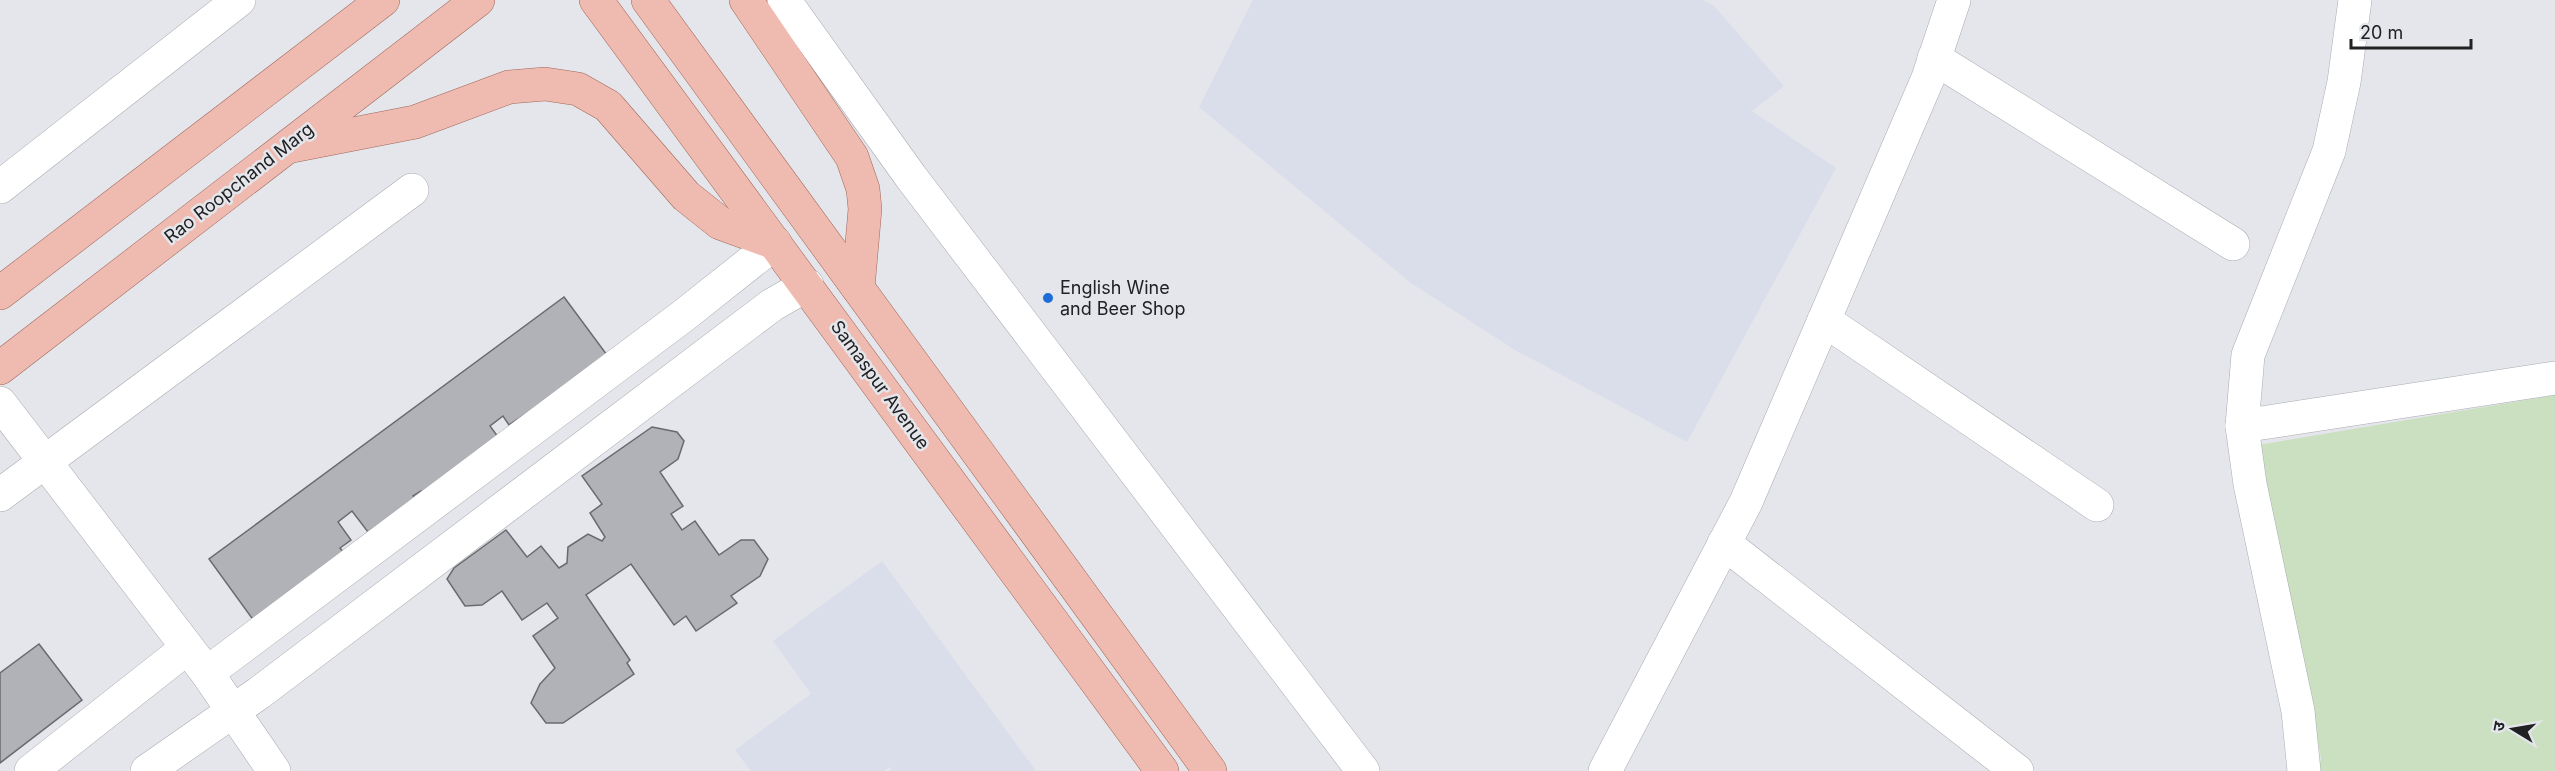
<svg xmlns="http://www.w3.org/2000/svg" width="2555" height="771" viewBox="0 0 2555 771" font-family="Inter,'Noto Sans Devanagari',sans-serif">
	<rect width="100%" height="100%" fill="#e4e6eb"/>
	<!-- built -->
	<g fill="#daddea">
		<path d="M1253,0H1703L1713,5L1784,86L1752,111L1836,168L1687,442L1515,350L1411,283L1199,107Z"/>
		<path d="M882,561L1036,771H892L889,767L884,771H751L735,750L811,694L773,641Z"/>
	</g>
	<!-- green -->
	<path fill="#cae0c1" d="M2555,395V771H2318L2321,758L2258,445Z"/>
	<!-- building -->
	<g fill="#b1b2b7" stroke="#696a6f" stroke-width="1.5">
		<path d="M564,297L610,359L509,425L503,416L490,426L501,441L426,498L421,491L413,496L415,498L368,532L352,511L338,522L351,540L340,548L347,556L254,621L209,559Z"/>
		<path d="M652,427L677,432L684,441L678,459L660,472L683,506L671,514L682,530L695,521L719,555L741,540H754L768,559L760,576L731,596L737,603L696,631L686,616L674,625L631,564L586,595L630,660L627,663L634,674L563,723H546L531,703L540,684L555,668L533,636L558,618L547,603L522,620L502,591L482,605L465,606L447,579L454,568L506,530L527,557L541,546L559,568L567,563L568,547L588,534L602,541L605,537L590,513L602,504L582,476Z"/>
		<path d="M39,644L82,700L0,763V673Z"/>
	</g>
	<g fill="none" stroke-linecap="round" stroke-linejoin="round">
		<!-- minor casing -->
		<g stroke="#a9abb0" stroke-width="34">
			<g id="minor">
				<path d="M784,0L911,177L1363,771"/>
				<path d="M1934,58L2233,244"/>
				<path d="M0,187L239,0"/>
				<path d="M1824,320L2097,505"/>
				<path d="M0,403L207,673L274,771"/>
				<path d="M2242,426L2555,378"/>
				<path d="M0,495L412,190"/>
				<path d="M1724,543L2017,771"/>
				<path d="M207,673L683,316L775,243"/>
				<path d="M31,771L187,648"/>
				<path d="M147,771L259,693L772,305L807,285"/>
				<path d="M1605,771L1746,502L1928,78L1954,0"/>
				<path d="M2304,771L2298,711L2250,484L2242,426L2248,355L2329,151L2344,82L2355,0"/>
			</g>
		</g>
		<!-- major casing -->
		<g stroke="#a0675b" stroke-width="34">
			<g id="major">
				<path d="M596,0L1162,771"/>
				<path d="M648,0L1210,771"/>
				<path d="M746,0L852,157L863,189L865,209L858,288"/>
				<path d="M292,146L415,122L509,87L545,84L578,89L608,106L686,196L720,223L775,243"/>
				<path d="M0,293L383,0"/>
				<path d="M0,368L478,0"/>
			</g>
		</g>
		<!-- minor -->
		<use href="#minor" stroke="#fff" stroke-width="33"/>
		<!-- major -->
		<use href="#major" stroke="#efbaaf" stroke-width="33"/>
	</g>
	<!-- markers -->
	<circle fill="#1d6cd7" stroke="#e4e6eb" stroke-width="2" cx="1048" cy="298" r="6"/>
	<g text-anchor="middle" stroke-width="5" stroke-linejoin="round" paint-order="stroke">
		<!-- street labels -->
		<g font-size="18" fill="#202123" stroke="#e4e6eb">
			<text transform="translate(239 183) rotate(-38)" y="6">Rao Roopchand Marg</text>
			<text transform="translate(880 385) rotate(54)" y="6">Samaspur Avenue</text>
		</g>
		<!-- poi labels -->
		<g font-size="18" fill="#202123" stroke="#e4e6eb" text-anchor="start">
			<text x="1060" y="294">English Wine<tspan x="1060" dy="21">and Beer Shop</tspan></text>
		</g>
	</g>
	<!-- north arrow -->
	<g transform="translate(2513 729) rotate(281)" stroke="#e4e6eb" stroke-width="4.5" paint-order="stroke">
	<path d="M0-4.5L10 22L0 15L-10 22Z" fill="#202123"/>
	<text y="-9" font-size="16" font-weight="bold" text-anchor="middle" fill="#202123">उ</text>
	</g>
	<!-- scale -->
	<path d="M2351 39v9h120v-9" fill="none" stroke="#202123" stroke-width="3"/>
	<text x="2360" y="39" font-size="18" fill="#202123" stroke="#e4e6eb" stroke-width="4.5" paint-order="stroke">20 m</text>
</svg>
